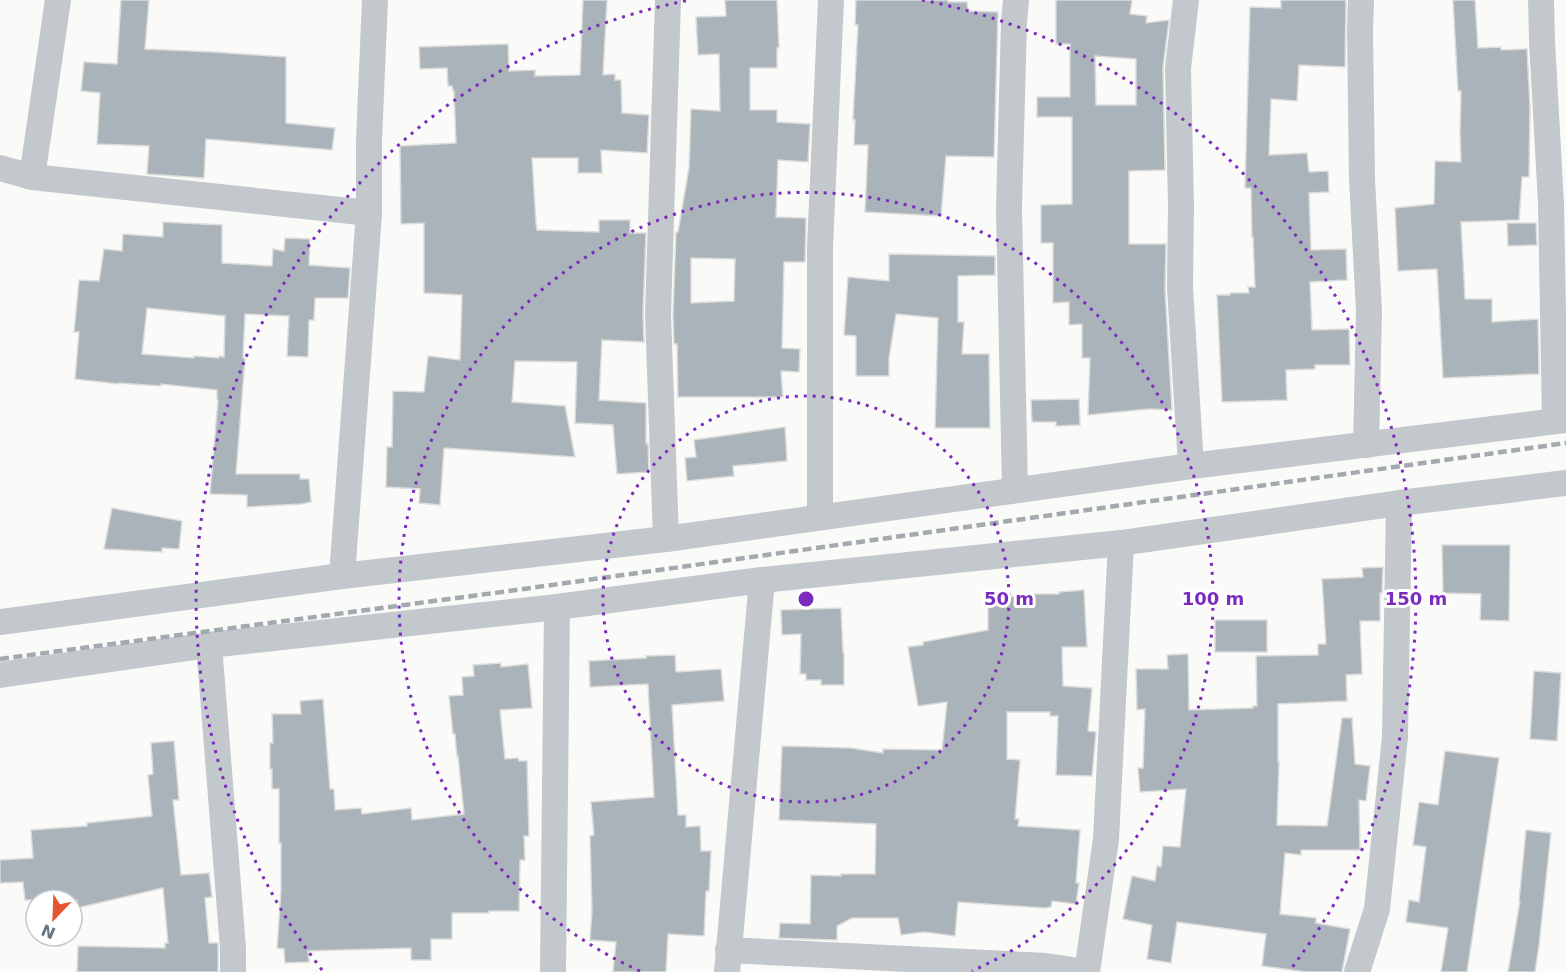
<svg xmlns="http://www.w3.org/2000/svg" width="1566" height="972" viewBox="0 0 1566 972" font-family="'DejaVu Sans',sans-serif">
	<rect width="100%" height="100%" fill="#fafaf8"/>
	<!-- building -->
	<g fill="#aab3b9" stroke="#dcdcda" stroke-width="1.5" fill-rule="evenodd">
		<path d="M121,0H149L145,49L213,52L286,57V123L335,128L332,150L206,139L204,178L147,174L149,146L97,144L100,93L81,91L84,62L117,64Z"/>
		<path d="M583,0H607L603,75L615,74V80H621L622,113L649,115L647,153L601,150L602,173H578V158H532L536,223L537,230L599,232V220H630V233H646L643,314L644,342L602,340L599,400L646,403V444L648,443L649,472L617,474L613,425L575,423L577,362L515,361L512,402L565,406L575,457L444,448L440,505L419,503L420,489L386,487L387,447H392L393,391L424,392L428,356L460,360L462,295L424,293V223L401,224L400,146L456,143L454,91H453L452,86H448L447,68L420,69L419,47L508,44L509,71L535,70V76L580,75Z"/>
		<path d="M725,0H777L779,48H777V68H750V110H777V122L810,124L808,162L778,160L776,217L806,218L805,262H784L782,348L800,349L799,372L781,371L783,397H678L677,344H674L673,314L676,232H678L689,168L691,109L720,111L719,54L698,55L696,17L726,16ZM691,258L735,259L734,301L691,303Z"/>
		<path d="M856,0H948V2H967L968,11L998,12L994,157L946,156L941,216L865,212L868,145H854L855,120H853L858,25H855Z"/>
		<path d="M1056,0H1132L1130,14L1147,16L1146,23L1169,20L1163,68L1165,170L1129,171V244H1166L1165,289L1172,410L1149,409L1088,415L1090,358H1082V324L1069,325V302L1053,303V243H1041V205L1072,204V117H1037V97H1070V44H1056ZM1095,56L1136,59V105H1096Z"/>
		<path d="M1281,0H1346L1345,67L1299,65L1297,101L1271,99L1269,155L1307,153L1309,172L1328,171L1329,192L1309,193L1311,250L1346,249L1347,280L1310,282L1312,330L1349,329L1350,365H1315V369L1286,370L1287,400L1222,402L1217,295H1230V293H1249L1248,287H1255L1253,237H1252L1251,188H1245L1250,7L1281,8Z"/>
		<path d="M1453,0H1475L1478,48L1501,47V50L1527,49L1530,107L1529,177H1522L1519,220L1461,222L1465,299H1492V322L1538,319L1539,374L1443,378L1437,269L1398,271L1395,208L1434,204L1435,161L1461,162L1460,133L1461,91H1458Z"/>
		<path d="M163,222L222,225V263L272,266L273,249L284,251L285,238L310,239L309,265L350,268L348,298H315L314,320H309L308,357L287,356L289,316L245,314L243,358H245L236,474H300V479H309L311,502L301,504L247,507V495L210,494L218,400L217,399V390L161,384V386L118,383V384L75,379L79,332H74L79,280L99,281L104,249L122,251L123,234L163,237ZM147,308L225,316L224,357L219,356V358L194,356V358L142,354Z"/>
		<path d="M1507,223H1536L1537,245L1508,246Z"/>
		<path d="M889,254L995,256V275L958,276V322H964L962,354H989L990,428H935L938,318L896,314L889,358V376H856V336L844,335L848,277L889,281Z"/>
		<path d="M1079,399L1080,425L1056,426V422H1032L1031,400Z"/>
		<path d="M785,427L787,461L733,466L734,476L687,481L685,458L696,457L694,440Z"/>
		<path d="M112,508L182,521L179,549L162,548V552L104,549Z"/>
		<path d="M1442,545H1510L1509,621L1480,620L1481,594L1443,593Z"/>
		<path d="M1383,567L1382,593H1380V621H1360L1362,674L1346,675L1347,701L1278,704V762H1279L1277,825L1327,826L1342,718H1352L1355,764L1370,766L1366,801L1359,800L1360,850H1301V855L1285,853L1280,914L1316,918V923L1350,929L1342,972H1307L1262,966L1266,934L1177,922L1171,963L1147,959L1152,925L1123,919L1132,876L1155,881L1157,866L1161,867L1163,846L1180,847L1186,789L1140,792L1138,768H1143L1145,709L1137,710L1136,669H1168L1167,655L1188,654L1189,710L1253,708V706H1257L1256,656L1318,655V644H1326L1322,579L1363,577L1362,568Z"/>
		<path d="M1084,590L1087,647H1062L1063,686L1092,688L1088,731L1096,732L1092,776L1056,775L1058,716H1050V712H1007V759L1020,760L1015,819H1019L1018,826L1080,830L1076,883H1079L1076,904L1052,901L1051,907L1044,908L958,902L955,936L924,932L901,935L898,918H852L837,926V940L779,938L780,923L810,924L811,875L841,876V874H875L876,824L779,820L782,746L851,748L883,753V749L942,750L947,702L918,706L908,647L923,645V642L988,630V597L1023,596V594H1059V592Z"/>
		<path d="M841,608L843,653H844V685H821V680H806V674H800L801,634L782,635L781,610Z"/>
		<rect x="1215" y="620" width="52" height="32"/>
		<path d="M675,655L676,672L721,669L724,701L672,705L678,815H686V827L700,826L701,851H711L709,891H706L704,936L668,934L666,972H613L616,942L590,940L592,910L590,836L594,835L591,802L654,797L648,684L590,687L589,661L646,658V656Z"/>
		<path d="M501,663V667L528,664L532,708L500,710L505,759L518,758L519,761H527L529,836H524L525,860H520L519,911H489V913H452V939H431V960H411V948L376,949L308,951L309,962L285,963L284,949L277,948L281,891V843H279V789H272V769H270V743H273L272,714H301L300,701L323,699L330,789H334L335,810L361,808L362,814L411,808L412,820L464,814L458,756L457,757L455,734H453L449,696L463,695L462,677L474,676L473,665Z"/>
		<path d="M1534,671L1561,673L1557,741L1530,739Z"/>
		<path d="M174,741L179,800H173L181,875L209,873L212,897L205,898L209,943H218V972H77L78,946L165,948V943H168L163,888L77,908V900H25L23,882L0,883V860L33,858L31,830L87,826V823L152,816L148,775L153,774L151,743Z"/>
		<path d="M1445,751L1499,758L1467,972H1441L1448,928L1406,922L1409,900L1419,902L1426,847L1413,845L1419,802L1438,805Z"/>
		<path d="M1526,830L1551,833L1539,945L1535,972H1508L1520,901H1519Z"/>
	</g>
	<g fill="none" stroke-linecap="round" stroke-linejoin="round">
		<!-- minor -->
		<g stroke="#c3c8cc" stroke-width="26">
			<path d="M1186,0L1178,68L1181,206L1180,288L1191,466"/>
			<path d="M1361,0L1360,31L1362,179L1369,311L1366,445"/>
			<path d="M1541,0L1542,41L1551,204L1555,421"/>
			<path d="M0,168L32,177L369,213"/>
			<path d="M32,177L58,0"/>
			<path d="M1015,490L1009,208L1014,22L1016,0"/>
			<path d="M820,516V247L831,0"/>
			<path d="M666,539L658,314L668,0"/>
			<path d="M342,576L369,213V141L375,0"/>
			<path d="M0,622L342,576L666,539L1191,466L1566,420"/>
			<path d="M209,645L233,948V972"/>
			<path d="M0,675L209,645L557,607L762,580L1121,543L1399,503L1566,483"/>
			<path d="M728,950L1046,966L1086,972"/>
			<path d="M553,972L557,607"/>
			<path d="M727,972L762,580"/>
			<path d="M1087,972L1106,839L1121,543"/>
			<path d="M1357,972L1377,909L1395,737L1399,503"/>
		</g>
		<!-- rail -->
		<path stroke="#a2aab0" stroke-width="4.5" stroke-dasharray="9 4.5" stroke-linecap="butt" d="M0,659L509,591L1566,443"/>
	</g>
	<!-- distance rings -->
	<g fill="none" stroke="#7b2cbf" stroke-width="3" stroke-dasharray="3 6">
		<circle cx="806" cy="599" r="203"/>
		<path d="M640 971A407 407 0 1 1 972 971"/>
		<path d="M322 970A610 610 0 0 1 690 0M922 0A610 610 0 0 1 1290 970"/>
	</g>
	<circle cx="806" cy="599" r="9" fill="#7b2cbf" stroke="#fff" stroke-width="3"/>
	<g font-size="18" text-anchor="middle" font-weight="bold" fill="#7b2cbf" stroke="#fff" stroke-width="6" stroke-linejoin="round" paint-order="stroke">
		<text x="1009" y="605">50 m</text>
		<text x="1213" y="605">100 m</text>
		<text x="1416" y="605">150 m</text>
	</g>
	<!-- north arrow -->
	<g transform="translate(54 918) rotate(203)"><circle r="28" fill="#ffffff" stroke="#c1c8cd" stroke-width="1.5"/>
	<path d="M0-4.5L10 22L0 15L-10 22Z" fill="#e4572e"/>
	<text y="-9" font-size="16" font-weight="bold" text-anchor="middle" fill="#657683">N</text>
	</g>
</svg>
